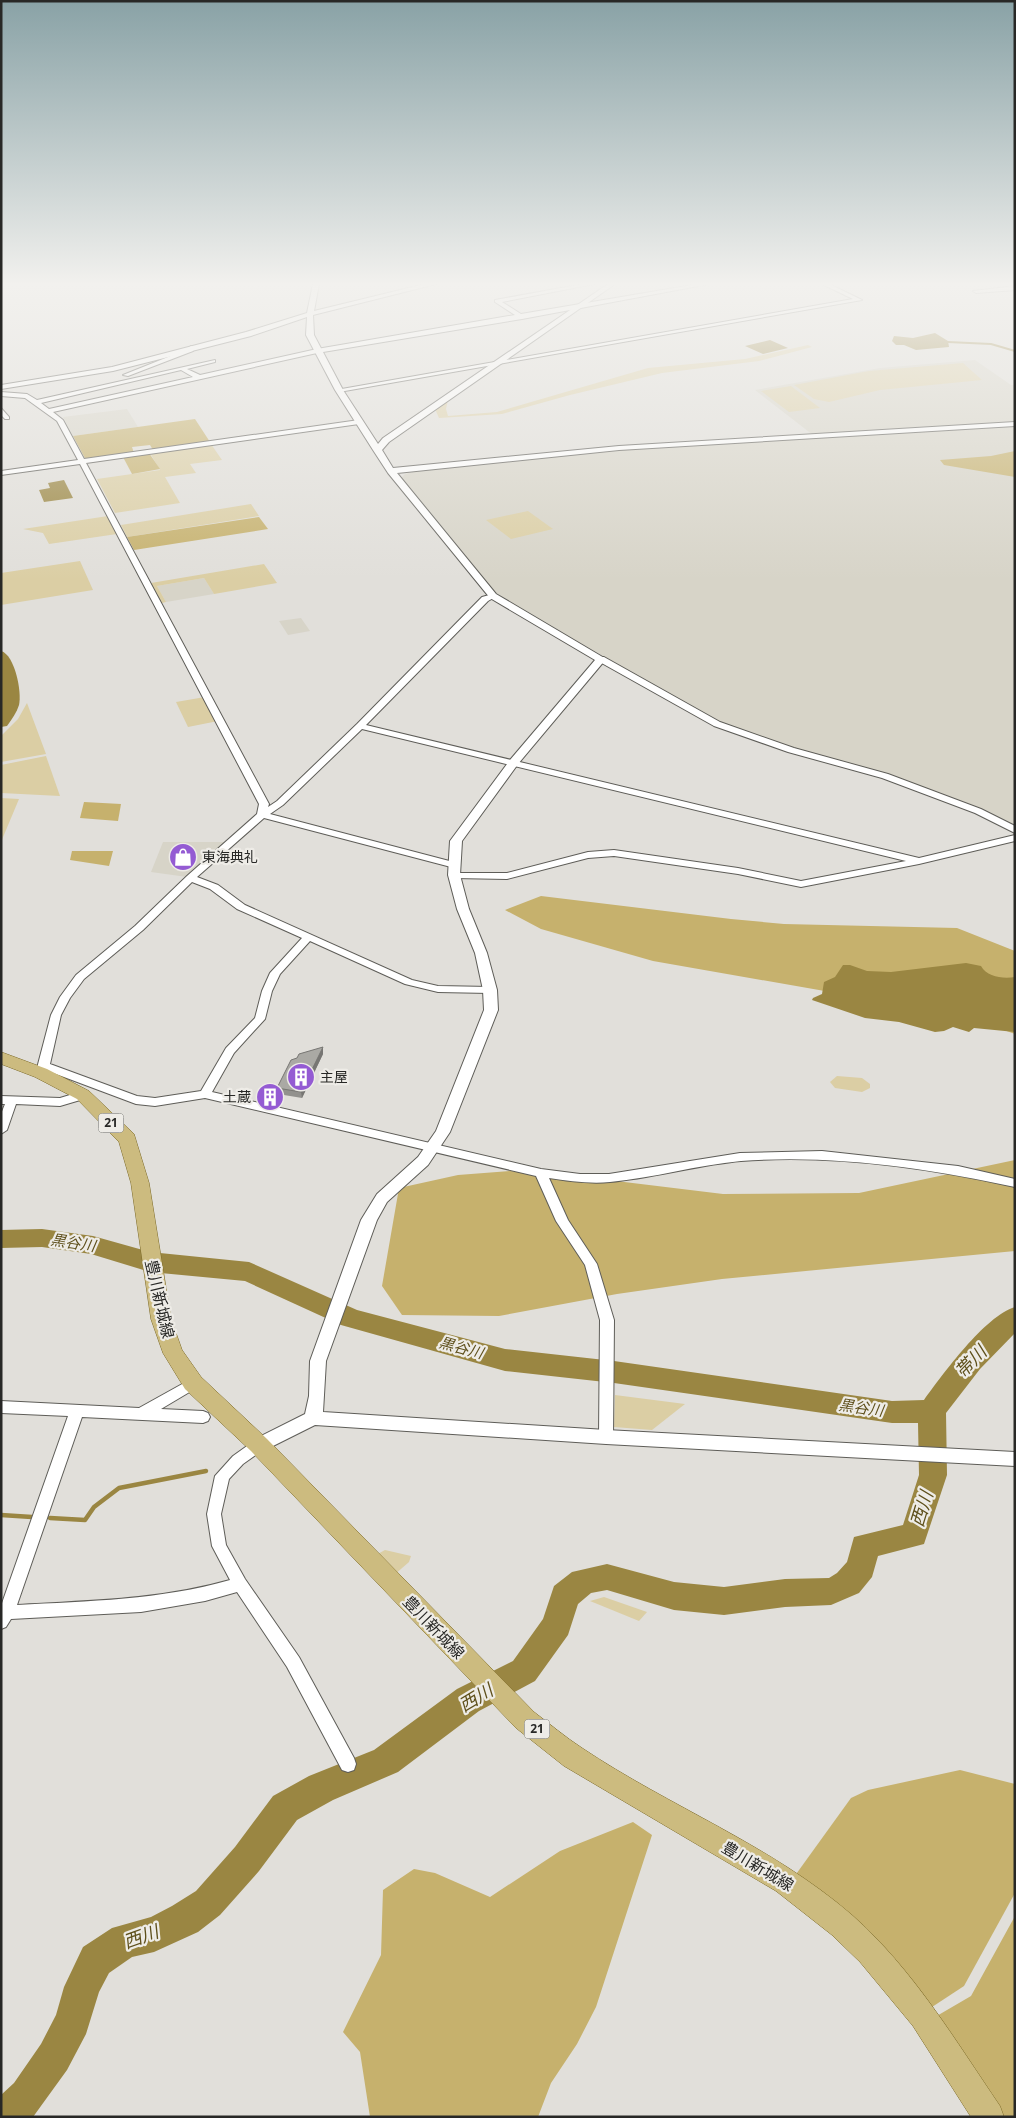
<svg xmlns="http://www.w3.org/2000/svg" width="1016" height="2118" viewBox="0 0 1016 2118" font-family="'Open Sans','Noto Sans JP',sans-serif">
	<rect width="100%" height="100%" fill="#e1dfda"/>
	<!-- built -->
	<g fill="#d7d4c8">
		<path d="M975,360L1011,385H1015V422L813,435L755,390L880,368Z"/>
		<path d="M127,409L138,427L73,436L63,417Z"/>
		<path d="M1015,426V828L953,798L885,775L794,749L722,724L496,595L401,478L405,474L417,471L603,451Z"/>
		<path d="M204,578L214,594L166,602L157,586Z"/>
		<path d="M301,618L310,631L288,635L279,621Z"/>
		<path d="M163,842H226L187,877L151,872Z"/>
	</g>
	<!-- green -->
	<g fill="#dbcea4">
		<path d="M808,345L812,347L759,361L662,373L570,395L502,414L439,418L435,409L448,400L446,409L448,416L497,412L648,368L745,359Z"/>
		<path d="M963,363L982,380L880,390L829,402L814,399L794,385L869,371Z"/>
		<path d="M791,386L820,408L789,412L761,391Z"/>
		<path d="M211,444L222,460L190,464L196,473L165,477L180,503L115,513L97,479L160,470L150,453Z"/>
		<path d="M251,504L259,516L127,537L121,525Z"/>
		<path d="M528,511L553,529L511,539L486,520Z"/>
		<path d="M108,516L117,534L49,544L43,533L23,529Z"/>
		<path d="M80,561L93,590L1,605V573Z"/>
		<path d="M264,564L277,583L214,594L204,578L157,586L166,602L162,603L151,583Z"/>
		<path d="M205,697L218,721L188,727L176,702Z"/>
		<path d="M27,703L46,754L1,762V736L18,719Z"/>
		<path d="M46,756L60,796L1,793V765Z"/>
		<path d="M1,798L19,799L1,842Z"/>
		<path d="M837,1076L862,1078L870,1084V1088L862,1092L835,1088L830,1082Z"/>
		<path d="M615,1395L685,1404L652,1430L614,1427Z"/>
		<path d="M385,1550L411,1556L409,1562L394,1575L376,1555Z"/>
		<path d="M604,1597L647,1612L639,1621L590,1601Z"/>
	</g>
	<!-- forest -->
	<g fill="#c6b16d">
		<path d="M195,419L210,442L153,450L150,445L132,447L134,453L86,460L73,436Z"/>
		<path d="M1015,451V477L944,465L940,460L991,456Z"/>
		<path d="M149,453L160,469L132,474L123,457Z"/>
		<path d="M259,517L268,529L134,550L127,537Z"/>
		<path d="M84,802L121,804L118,821L80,818Z"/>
		<path d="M72,851H113L109,866L70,860Z"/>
		<path d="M541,896L731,919L784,924L957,928L1015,951V1034L987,1024L893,1003L653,961L541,929L505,910Z"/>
		<path d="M1015,1160V1251L722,1279L617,1294L499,1316L402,1315L382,1286L399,1188L458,1175L510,1171L575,1176L723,1194L859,1193Z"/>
		<path d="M960,1770L1015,1784V1893L964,1986L929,2009L794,1877L851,1798L868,1790Z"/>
		<path d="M633,1822L652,1835L596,2007L577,2044L551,2083L538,2117H370L360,2052L343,2032L381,1955L383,1890L414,1869L435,1873L490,1897L560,1851Z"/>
		<path d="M1015,1916V2117H1000L935,2017L971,1996Z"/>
	</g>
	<!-- water -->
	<g fill="#9a8642">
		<path d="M935,333L948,341L949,347L916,350L904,345H896L892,341L894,336L913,338Z"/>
		<path d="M770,340L788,348L763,354L745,346Z"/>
		<path d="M64,480L73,498L44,502L39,490L50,488L48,483Z"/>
		<path d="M966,963L981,966C987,977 1003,979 1015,977V1032L974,1028L969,1032L953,1027L944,1031L935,1032L899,1022L865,1018L812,1000L813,998L822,994L824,982L835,977L843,965H850L867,971L891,972Z"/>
	</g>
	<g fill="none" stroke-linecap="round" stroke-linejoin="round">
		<!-- stream-far1 -->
		<path stroke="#9a8642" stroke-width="2" d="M948,342L991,344L1015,351"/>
		<!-- stream -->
		<g stroke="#9a8642" stroke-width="4.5">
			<path d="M1,1515L32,1517"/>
			<path d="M50,1518L85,1520L94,1507L119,1488L206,1471"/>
		</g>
		<!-- river -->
		<g fill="#9a8642" fill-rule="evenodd">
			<path d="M1,651C15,655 22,692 19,705C17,712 12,719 7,726L1,727Z"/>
			<path d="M42,1229L93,1236L150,1252L249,1262L357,1310L505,1349L614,1361L892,1401L924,1400C943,1374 985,1316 1015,1307V1333L980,1369L946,1413L947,1475L924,1544L878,1556L872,1577L859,1593L831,1605L785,1607L724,1615L674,1610L607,1590L591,1593L578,1604L568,1635L535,1681L479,1711L398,1772L333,1800L297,1820L259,1871L220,1915L198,1932L154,1952L132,1957L109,1973L99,1992L86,2034L67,2070L33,2117H1V2095L14,2083L41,2044L56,2015L64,1987L83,1947L112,1928L151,1917L172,1906L196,1891L235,1847L273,1796L309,1776L374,1750L457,1689L513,1661L543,1619L554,1586L572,1572L607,1564L674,1582L724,1587L785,1579L829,1578L837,1573L847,1562L854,1537L903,1525L919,1475L918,1423H892L614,1383L505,1371L341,1325L245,1281L150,1272L91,1254L42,1247L1,1248V1230Z"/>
		</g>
		<!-- minor casing -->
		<g stroke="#5e5d58" stroke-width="2">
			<g id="minor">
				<path d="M583,284H594L502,302L521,314L698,284H709L522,319L317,353L53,412L63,420L84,459L359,420L362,422L359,424L86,463L269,804L268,807L277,801L357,724L482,597L493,594L497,596L488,601L366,725L919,858L1015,835V841L919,864L801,887L738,874L614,856L588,858L507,879L454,878L449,875L451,873H507L588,852L614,850L738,868L801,881L906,861L362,729L283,805L270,814L457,863L459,865L457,867H451L264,818L197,877L218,885L245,905L412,980L438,986L490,987L495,990L490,993L438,992L405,984L310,941L280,974L272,991L265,1019L234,1053L212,1092L541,1169L580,1174H609L740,1153L822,1151L958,1166L1015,1179V1187C929,1168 829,1154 741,1161C697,1165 654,1178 610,1182C590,1184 569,1181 549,1178L568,1220L597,1264L614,1320L613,1437L611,1441L606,1443L601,1441L599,1437L600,1320L585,1265L556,1221L536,1176L205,1098L155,1106L136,1104L48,1071L46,1075L42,1076L36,1072L51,1015L60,997L76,975L135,926L187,876L257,814L259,804L80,464L1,475V471L78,460L57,421L25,398L1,396V392L27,394L37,400L215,360V362L187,369L200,375L317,349L515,315L495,302V300ZM181,370L193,377L49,409L41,403ZM192,882L210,889L237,909L302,938L270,973L262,991L255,1018L226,1048L201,1091L155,1098L137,1096L50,1064L61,1015L70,998L84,979L143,930Z"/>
				<path d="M822,284H829L862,300L339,392L336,390L853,299Z"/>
				<path d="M1015,286V290L976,293L973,291Z"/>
				<path d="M191,346L194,348L193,351L128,376L123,375L188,349Z"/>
				<path d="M1,408L9,417V419H5L1,415Z"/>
				<path d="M598,657H604L720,722L794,748L888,774L981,809L1015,826V833L975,813L882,778L788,752L714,726L598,661Z"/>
				<path d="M83,1091L89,1095L87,1098L60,1106L16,1104L7,1130L1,1134V1114L5,1104H1V1096L60,1098Z"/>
				<path d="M193,1378L198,1379L200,1383L198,1387L161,1409L203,1411L208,1413L210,1417L208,1421L203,1423L82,1417L17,1605C89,1601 160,1600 230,1580L212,1546L207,1514L215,1476L233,1456L254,1441L259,1439L264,1441L266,1445L264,1449L243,1464L229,1479L221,1514L226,1545L245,1579L299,1657L354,1758L356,1764L354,1770L348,1772L342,1770L287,1667L237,1592L205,1601L141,1612L11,1619L6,1627L1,1629V1606L68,1416L1,1413V1401L139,1408Z"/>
			</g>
		</g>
		<!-- tertiary casing -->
		<g stroke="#5e5d58" stroke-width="2">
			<path id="tertiary" d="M313,284H319L314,311L425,284H436L313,315L314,335L343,390L378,444L383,438L608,284H615L389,442L382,450L393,468L619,446L1015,422V426L619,450L397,473L496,594L606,659L518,764L462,841L460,875L469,909L487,953L497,990L498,1010L450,1132L428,1165L387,1202L377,1220L326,1361L323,1412L606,1430L1015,1452V1466L606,1444L315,1425L265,1450L259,1452L253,1450L250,1445L253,1440L305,1414L309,1396L310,1361L361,1220L377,1194L418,1157L436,1131L484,1010L483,990L475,953L457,909L448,875L450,841L510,760L595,660L490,598L388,473L373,450L335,390L306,335L307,317L251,336L113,371L1,389V385L112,367L246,332L307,313Z"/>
		</g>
		<!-- primary casing -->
		<g stroke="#7c6a28" stroke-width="1">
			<path id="primary" d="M1,1052L47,1069L89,1091L134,1134L149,1183L171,1319L182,1350L201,1377L267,1439L534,1712C550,1724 565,1737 582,1748C670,1807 771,1845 852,1915C913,1969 955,2040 1000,2106L1004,2117H971L913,2026L860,1962L832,1935L776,1891L564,1766L516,1728L251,1451L185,1389L163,1353L151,1319L131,1183L119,1142L77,1099L35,1077L1,1064Z"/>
		</g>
		<!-- minor -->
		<use href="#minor" fill="#fff" fill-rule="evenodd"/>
		<!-- tertiary -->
		<use href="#tertiary" fill="#fff" fill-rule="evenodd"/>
		<!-- primary -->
		<use href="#primary" fill="#ccbb7f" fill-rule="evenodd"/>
	</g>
	<!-- wall -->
	<path fill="#92918d" d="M323,1047V1054L302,1098L278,1094L277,1088Z"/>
	<!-- shaded-wall -->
	<path fill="#777673" d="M323,1047V1054L302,1098L301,1092Z"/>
	<!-- building -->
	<path fill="#aaa9a4" stroke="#777673" d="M323,1047L301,1092L277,1088L291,1060L297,1058L299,1054Z"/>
	<!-- sky -->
	<linearGradient id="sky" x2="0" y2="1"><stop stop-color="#89a2a6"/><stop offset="0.49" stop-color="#f2f1ee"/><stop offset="1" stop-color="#f2f1ee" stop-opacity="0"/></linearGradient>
	<rect width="1016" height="580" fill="url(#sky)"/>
	<!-- icons -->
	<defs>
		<g id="shop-disc" transform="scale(1.4375)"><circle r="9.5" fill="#945bd3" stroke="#eeece7"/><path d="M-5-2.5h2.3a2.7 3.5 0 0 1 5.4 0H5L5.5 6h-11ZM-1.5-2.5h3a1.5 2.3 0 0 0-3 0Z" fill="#fff"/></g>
		<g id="building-disc" transform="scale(1.4375)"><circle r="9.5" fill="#945bd3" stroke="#eeece7"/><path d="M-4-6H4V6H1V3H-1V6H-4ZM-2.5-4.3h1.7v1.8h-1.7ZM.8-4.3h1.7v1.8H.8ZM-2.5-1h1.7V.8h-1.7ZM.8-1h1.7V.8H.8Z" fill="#fff"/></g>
	</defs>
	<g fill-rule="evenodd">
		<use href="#shop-disc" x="183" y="857"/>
		<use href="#building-disc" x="301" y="1077"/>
		<use href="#building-disc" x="270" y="1097"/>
	</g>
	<g text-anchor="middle" stroke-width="4.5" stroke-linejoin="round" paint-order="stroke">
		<!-- shield labels -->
		<g fill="#eeece7" stroke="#636360" stroke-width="1">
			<rect x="98.5" y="1113.5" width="25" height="19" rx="4"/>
			<rect x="524.5" y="1719.5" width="25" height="19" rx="4"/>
		</g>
		<g font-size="12" font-weight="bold" fill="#282826">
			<text x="111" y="1127">21</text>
			<text x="537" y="1733">21</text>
		</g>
		<!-- poi labels -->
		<g font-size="14" fill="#282826" stroke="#eeece7" text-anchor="start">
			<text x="202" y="862">東海典礼</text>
			<text x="320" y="1082">主屋</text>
			<text x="251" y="1102" text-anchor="end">土蔵</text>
		</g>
		<!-- water labels -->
		<g font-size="15" font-style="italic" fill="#5f501c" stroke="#eeece7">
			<text transform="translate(73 1243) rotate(9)" y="5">黒谷川</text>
			<text transform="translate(461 1348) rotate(15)" y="5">黒谷川</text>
			<text transform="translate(861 1408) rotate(8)" y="5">黒谷川</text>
		</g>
		<!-- near-street labels -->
		<g font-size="16" fill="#282826" stroke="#eeece7">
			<text transform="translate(160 1299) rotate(77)" y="6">豊川新城線</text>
			<text transform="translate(434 1627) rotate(46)" y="6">豊川新城線</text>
			<text transform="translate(758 1866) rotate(31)" y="6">豊川新城線</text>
		</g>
		<!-- near-water labels -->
		<g font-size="18" font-style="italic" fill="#5f501c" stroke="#eeece7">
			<text transform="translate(971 1362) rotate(-46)" y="6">帯川</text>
			<text transform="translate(922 1509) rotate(-73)" y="6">西川</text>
			<text transform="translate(476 1698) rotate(-31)" y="6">西川</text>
			<text transform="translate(141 1937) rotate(-20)" y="6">西川</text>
		</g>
	</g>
	<!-- border -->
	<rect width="1016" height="2118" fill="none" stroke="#282826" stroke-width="5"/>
</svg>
